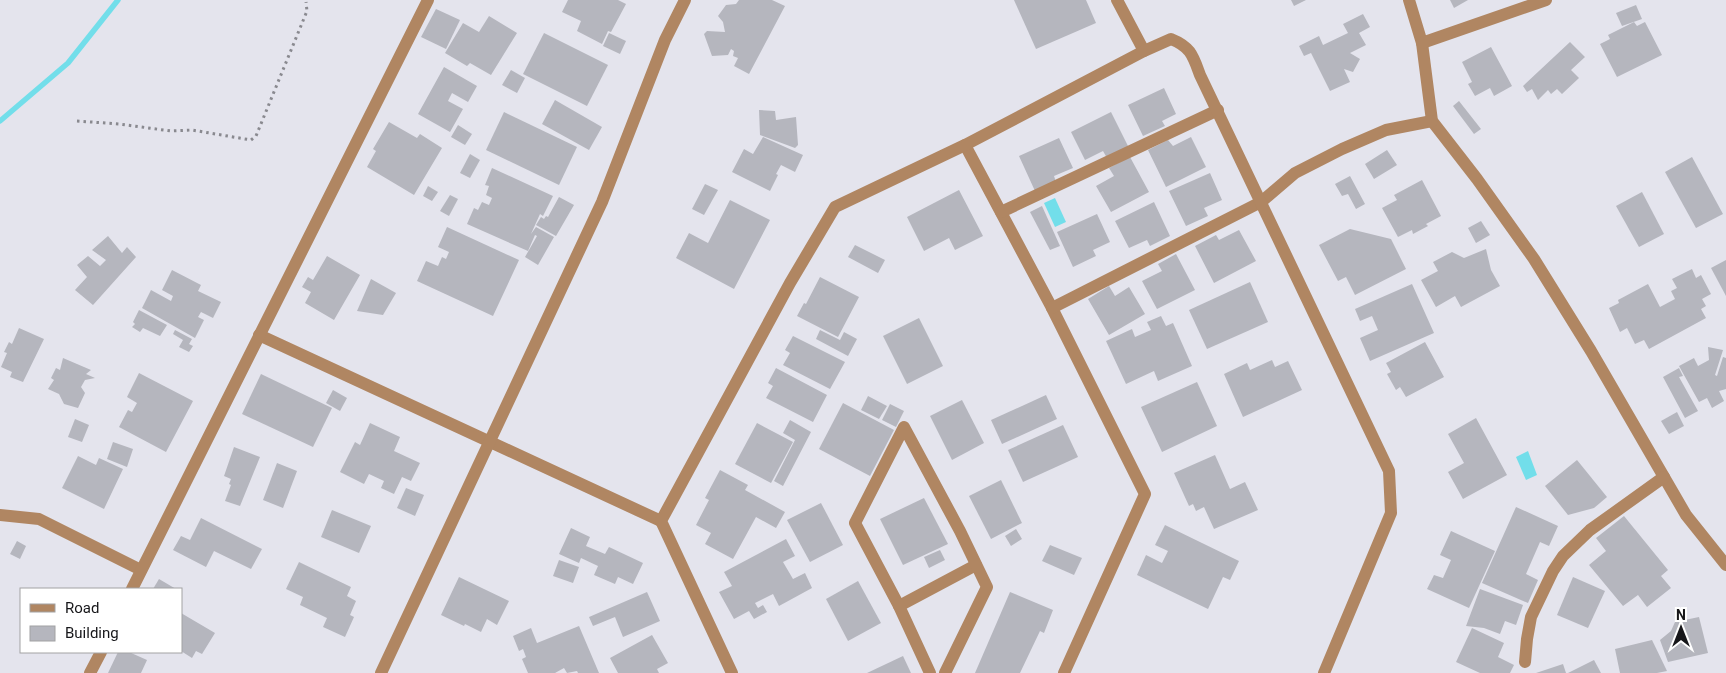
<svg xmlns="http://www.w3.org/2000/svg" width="1726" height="673" viewBox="0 0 1726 673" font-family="Roboto,sans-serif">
	<rect width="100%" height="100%" fill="#e4e4ed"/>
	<!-- water -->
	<g fill="#72deea">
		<path d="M1055,198L1066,222L1055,227L1044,203Z"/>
		<path d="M1528,451L1537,475L1526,480L1516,457Z"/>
	</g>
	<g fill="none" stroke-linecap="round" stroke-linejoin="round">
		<!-- stream -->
		<path stroke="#72deea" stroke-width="5.5" d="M0,121L68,63L118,0"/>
	</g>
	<!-- building -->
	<g fill="#b5b6be">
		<path d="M568,0H618L626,4L611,32L608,31L602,44L577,31L581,21L562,12Z"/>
		<path d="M739,0H772L785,6L749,74L734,66L738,58L733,56L734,51L731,49L728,55L712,56L704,34L707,31L725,32L723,22L718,16L726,5L736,4Z"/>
		<path d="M1014,0H1086L1096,23L1036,49Z"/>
		<path d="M1291,0H1306L1294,6Z"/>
		<path d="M1450,0H1468L1454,8Z"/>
		<path d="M1636,5L1642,19L1622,26L1616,13Z"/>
		<path d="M436,9L460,20L446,49L421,37Z"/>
		<path d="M1363,14L1370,27L1359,33L1366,45L1350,53L1360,59L1353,72L1344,69L1350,82L1330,91L1311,53L1304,56L1299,46L1319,36L1323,45L1348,33L1343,24Z"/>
		<path d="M489,16L517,33L491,75L470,63L467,66L445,53L463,23L479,32Z"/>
		<path d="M1634,22L1637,26L1645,22L1662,55L1617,77L1600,44L1610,39L1608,35Z"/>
		<path d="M544,33L608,65L587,106L523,74Z"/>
		<path d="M609,33L626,41L620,54L603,46Z"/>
		<path d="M1570,42L1585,57L1571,70L1579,78L1562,94L1557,89L1551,94L1548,90L1538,100L1532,89L1527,92L1523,86Z"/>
		<path d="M1491,47L1512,86L1494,96L1490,88L1475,96L1468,84L1472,82L1462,62Z"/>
		<path d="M444,67L477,86L468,102L452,93L448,101L463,109L450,132L418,114Z"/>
		<path d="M511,70L525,78L517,93L502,85Z"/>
		<path d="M1164,88L1176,114L1162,121L1165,126L1143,136L1128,105Z"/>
		<path d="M555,100L602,127L589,150L542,124Z"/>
		<path d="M1459,101L1481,129L1474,134L1453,106Z"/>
		<path d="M759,110L775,111L776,120L796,117L798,145L795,148L760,135Z"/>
		<path d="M504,112L577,147L559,185L486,150Z"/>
		<path d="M1111,112L1129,148L1107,158L1103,151L1085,160L1071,132Z"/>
		<path d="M389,122L417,138L420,134L442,148L414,195L367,167L376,151L373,149Z"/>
		<path d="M458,125L472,134L465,145L451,137Z"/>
		<path d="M763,137L803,155L795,172L781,165L776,174L778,175L770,191L732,172L744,149L753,154Z"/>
		<path d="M1191,137L1206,167L1166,187L1148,150L1168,140L1173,146Z"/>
		<path d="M1059,138L1073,168L1054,176L1056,182L1035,191L1019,156Z"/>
		<path d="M1387,150L1397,165L1374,179L1365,164Z"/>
		<path d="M470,154L480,160L470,178L460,173Z"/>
		<path d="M1130,157L1149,192L1111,212L1096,186L1114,176L1109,168Z"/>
		<path d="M1692,157L1723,214L1696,228L1665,172Z"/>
		<path d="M492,168L553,196L543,216L540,214L531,234L536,227L554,237L538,265L525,257L537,236L535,235L528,251L467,224L474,208L478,210L482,202L489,205L492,198L486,195L489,186L485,185Z"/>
		<path d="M1210,173L1222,200L1204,208L1208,216L1186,226L1169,191Z"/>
		<path d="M1350,176L1365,204L1356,209L1348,194L1342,196L1335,184Z"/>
		<path d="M1422,180L1441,216L1426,224L1428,226L1413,234L1412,230L1398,237L1382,208L1397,200L1394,195Z"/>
		<path d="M705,184L718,190L704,215L692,209Z"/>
		<path d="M428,186L438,192L432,201L423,196Z"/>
		<path d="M959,190L983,236L955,250L949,238L924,251L907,217Z"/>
		<path d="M1642,192L1664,234L1639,247L1616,206Z"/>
		<path d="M450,195L458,199L449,216L440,211Z"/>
		<path d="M559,197L574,205L556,236L536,225L541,217L544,219L546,216L548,217Z"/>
		<path d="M730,200L770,220L734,289L676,258L689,233L708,243Z"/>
		<path d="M1154,202L1170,236L1150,246L1147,240L1129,248L1115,221Z"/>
		<path d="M1042,206L1060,246L1050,250L1030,212Z"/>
		<path d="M1097,214L1110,242L1093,250L1096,256L1073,267L1057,232Z"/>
		<path d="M1481,221L1490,235L1476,243L1468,228Z"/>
		<path d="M447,227L519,260L493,316L417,281L426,261L438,266L442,257L446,259L449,252L438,247Z"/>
		<path d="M1350,229L1391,239L1406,269L1355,295L1346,277L1338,281L1319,245Z"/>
		<path d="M1239,230L1256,261L1214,283L1195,246L1216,235L1219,240Z"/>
		<path d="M108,236L122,253L127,247L136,257L93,305L75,290L87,277L77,265L88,256L100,266L106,260L92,250Z"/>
		<path d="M855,245L885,260L878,273L848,257Z"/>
		<path d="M1486,249L1491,270L1500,286L1461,307L1455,296L1436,307L1421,280L1438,271L1433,262L1452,252L1464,258Z"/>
		<path d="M1176,254L1195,290L1157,309L1142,281L1162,271L1158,264Z"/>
		<path d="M327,256L360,275L334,320L305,303L311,292L302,287L308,277L313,280Z"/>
		<path d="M1726,260V296L1711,268Z"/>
		<path d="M1692,269L1696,278L1701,275L1711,294L1702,299L1706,306L1701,309L1706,318L1649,349L1644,340L1635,344L1627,328L1620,332L1609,308L1619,303L1618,300L1648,284L1660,307L1675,299L1671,291L1677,288L1672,279Z"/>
		<path d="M172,270L201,285L198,291L221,302L213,318L201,312L198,317L204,320L195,338L142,308L151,290L171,301L173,296L162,290Z"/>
		<path d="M820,277L859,297L838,337L797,316L804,303L806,304Z"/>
		<path d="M371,279L396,293L383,315L357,311Z"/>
		<path d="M1250,282L1268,322L1207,349L1189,310Z"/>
		<path d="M1412,284L1434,333L1370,361L1360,338L1378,330L1372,316L1360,321L1355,309Z"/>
		<path d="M1109,286L1115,296L1129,287L1145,314L1109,335L1088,299Z"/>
		<path d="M139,310L167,325L160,336L143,328L140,332L132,327L135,324L133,322Z"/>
		<path d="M1161,316L1166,326L1173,323L1192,366L1158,381L1154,371L1126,384L1106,341L1132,329L1135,337L1151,330L1147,322Z"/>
		<path d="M919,318L943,366L907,384L883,336Z"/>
		<path d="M19,328L44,339L23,382L10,377L12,372L1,367L7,353L4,352L9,342L12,344Z"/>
		<path d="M175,330L192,339L189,344L193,346L189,352L179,347L183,340L173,334Z"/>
		<path d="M820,330L840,340L844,332L857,339L848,356L816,339Z"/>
		<path d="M793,336L845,362L830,389L783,365L790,353L785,350Z"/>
		<path d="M1425,342L1444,377L1406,397L1400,387L1396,390L1387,374L1391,372L1386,363Z"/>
		<path d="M1708,347L1723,350L1715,375L1717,376L1723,357L1726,358V389L1719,391L1724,401L1712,408L1707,398L1699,402L1679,366L1694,358L1698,366L1709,360Z"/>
		<path d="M63,358L91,370L86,374L95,378L85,380L81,387L85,393L78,408L64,404L59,394L48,389L54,380L51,378L56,368L60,370Z"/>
		<path d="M1272,360L1275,367L1288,361L1302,390L1243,417L1224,374L1247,363L1250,370Z"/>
		<path d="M776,368L827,395L813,422L766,398L773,386L768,383Z"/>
		<path d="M1679,368L1683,376L1679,377L1698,411L1685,418L1663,377Z"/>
		<path d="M139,373L193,401L166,452L119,427L128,410L132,412L137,403L127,397Z"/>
		<path d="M261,374L332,408L313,447L242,414Z"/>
		<path d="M1197,382L1217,426L1162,452L1141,407Z"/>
		<path d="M333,390L347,398L340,411L326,403Z"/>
		<path d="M1046,395L1057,419L1002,444L991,420Z"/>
		<path d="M868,396L887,406L879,419L861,410Z"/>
		<path d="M962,400L984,443L952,460L930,416Z"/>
		<path d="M843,403L894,430L870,476L819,449Z"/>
		<path d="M890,404L904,411L896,427L882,420Z"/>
		<path d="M1677,412L1684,426L1669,434L1661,421Z"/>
		<path d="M1476,418L1507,475L1463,499L1448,472L1464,463L1448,434Z"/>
		<path d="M75,419L89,425L82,442L68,437Z"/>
		<path d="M790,420L811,432L783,486L774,481L795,440L783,433Z"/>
		<path d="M370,423L400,437L394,451L420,463L411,481L402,477L394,494L381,488L384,481L369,474L364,484L340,472L355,442L360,445Z"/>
		<path d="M757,423L793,442L771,483L735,464Z"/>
		<path d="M1063,425L1078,457L1023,482L1008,450Z"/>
		<path d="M113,442L133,449L127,467L107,459Z"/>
		<path d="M234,447L260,457L240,506L225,501L231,485L229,484L231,479L224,476Z"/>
		<path d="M1215,455L1230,489L1245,482L1258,510L1214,529L1204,507L1196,511L1193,504L1189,506L1174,473Z"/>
		<path d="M78,456L96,465L99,458L123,469L104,509L62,488Z"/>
		<path d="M1577,460L1607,497L1594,508L1568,515L1545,486Z"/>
		<path d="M277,463L297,471L283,508L263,500Z"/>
		<path d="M720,470L748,485L745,490L785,512L776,528L756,517L733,559L705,544L711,533L696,525L709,500L705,498Z"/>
		<path d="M1001,480L1022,523L991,539L969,496Z"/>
		<path d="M406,488L424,495L415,516L397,508Z"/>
		<path d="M924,498L948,544L903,565L880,519Z"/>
		<path d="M821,503L843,545L810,562L787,520Z"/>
		<path d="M1516,507L1558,526L1549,546L1540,542L1526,574L1538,580L1528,603L1482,583Z"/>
		<path d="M332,510L371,526L359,553L321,537Z"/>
		<path d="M1624,516L1668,570L1661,576L1671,588L1647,607L1638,595L1623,606L1589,565L1606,551L1596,538Z"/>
		<path d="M201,518L262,549L251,569L214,551L206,567L173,550L181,536L190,540Z"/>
		<path d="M1165,525L1239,561L1230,580L1223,577L1208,609L1137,575L1146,555L1162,563L1168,551L1155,545Z"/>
		<path d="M571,528L590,537L586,546L605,554L609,547L643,563L633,584L618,577L615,584L594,575L598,566L581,558L579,563L559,554Z"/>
		<path d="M1016,529L1022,539L1011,546L1005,536Z"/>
		<path d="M1451,531L1495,551L1469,608L1427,589L1434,575L1443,578L1451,560L1440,555Z"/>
		<path d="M786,539L795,556L783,562L793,579L805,573L812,588L779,606L773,594L755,603L758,608L763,605L767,612L754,619L749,611L734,619L719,592L732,586L724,572Z"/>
		<path d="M17,541L26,546L20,559L10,554Z"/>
		<path d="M1050,545L1082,558L1074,575L1042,561Z"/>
		<path d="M940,550L945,560L929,568L924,557Z"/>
		<path d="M559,560L579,567L573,583L553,576Z"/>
		<path d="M299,562L351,587L347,596L356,601L350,615L354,617L345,637L323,627L327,618L300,605L303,597L286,589Z"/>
		<path d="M459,577L509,601L497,625L487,619L481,632L465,624L464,626L441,615Z"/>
		<path d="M1573,577L1605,591L1588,628L1557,615Z"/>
		<path d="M159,579L176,589H153Z"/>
		<path d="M858,581L881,623L848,641L826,599Z"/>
		<path d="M1480,589L1523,605L1516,625L1505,621L1500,634L1484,628L1466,626Z"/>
		<path d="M647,592L660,621L623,637L615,617L593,626L589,617Z"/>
		<path d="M1010,592L1053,610L1044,633L1040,631L1020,673H975Z"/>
		<path d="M181,613L215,633L202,654L196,651L192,658L181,651Z"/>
		<path d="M1699,617L1708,653L1668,662L1660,640L1671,631L1675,622Z"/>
		<path d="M579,626L599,673H578L577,671L567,673L564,668L555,673H528L522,659L526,657L523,649L519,651L513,636L531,628L537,643Z"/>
		<path d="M1472,628L1504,643L1498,657L1514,665L1510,673H1480L1456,662Z"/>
		<path d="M652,635L668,663L657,669L659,673H618L610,658Z"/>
		<path d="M1652,640L1667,671L1657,673H1620L1615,649Z"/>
		<path d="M118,652H129L147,660L141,673H108Z"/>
		<path d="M903,656L911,673H867Z"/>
		<path d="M1594,660L1601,673H1568Z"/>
		<path d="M1563,664L1566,673H1536Z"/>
	</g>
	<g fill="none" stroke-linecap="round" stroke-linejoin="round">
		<!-- path -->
		<path stroke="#89898f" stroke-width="3" stroke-dasharray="2.5 4" stroke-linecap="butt" d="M77,121L119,124L171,131L192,130L251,140L256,136L307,11L306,2"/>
		<!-- minor -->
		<g stroke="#b08662" stroke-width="12">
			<path d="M1117,0L1144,51"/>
			<path d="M1409,0L1422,43L1432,121L1477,179L1534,259L1591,351L1686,515L1726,565"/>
			<path d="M1422,43L1546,0"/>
			<path d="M965,145L1052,308L1145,494L1064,673"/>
			<path d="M1001,212L1218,110"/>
			<path d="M1052,308L1261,202L1295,173L1342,149L1386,130L1432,121"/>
			<path d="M259,335L661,521"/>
			<path d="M0,515L39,519L141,570"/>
			<path d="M132,589L428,0"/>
			<path d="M899,606L976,565"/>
			<path d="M1525,662L1527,639L1531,617L1553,571L1563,556L1590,530L1664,477"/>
			<path d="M90,673L101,652"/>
			<path d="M381,673L602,202L665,40L685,0"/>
			<path d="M732,673L661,521L790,283L835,207L965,145L1144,51L1171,39C1191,47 1193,56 1200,75L1389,471L1391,513L1324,673"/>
			<path d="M930,673L899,606L855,523L904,427L960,531L987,587L945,673"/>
		</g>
	</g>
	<!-- legend -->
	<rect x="20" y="588" width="162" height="65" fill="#ffffff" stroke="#a2a2a3"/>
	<rect x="30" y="604" width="25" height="8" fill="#b08662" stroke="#a2a2a3"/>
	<text x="65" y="613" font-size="15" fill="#161619">Road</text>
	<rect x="30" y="626" width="25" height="15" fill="#b5b6be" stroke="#a2a2a3"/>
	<text x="65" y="638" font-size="15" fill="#161619">Building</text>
	<!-- north arrow -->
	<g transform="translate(1681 628)" stroke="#ffffff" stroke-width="4" paint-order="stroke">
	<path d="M0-4L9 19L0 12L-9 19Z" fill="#161619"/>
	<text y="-8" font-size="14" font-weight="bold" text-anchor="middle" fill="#161619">N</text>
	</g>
</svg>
